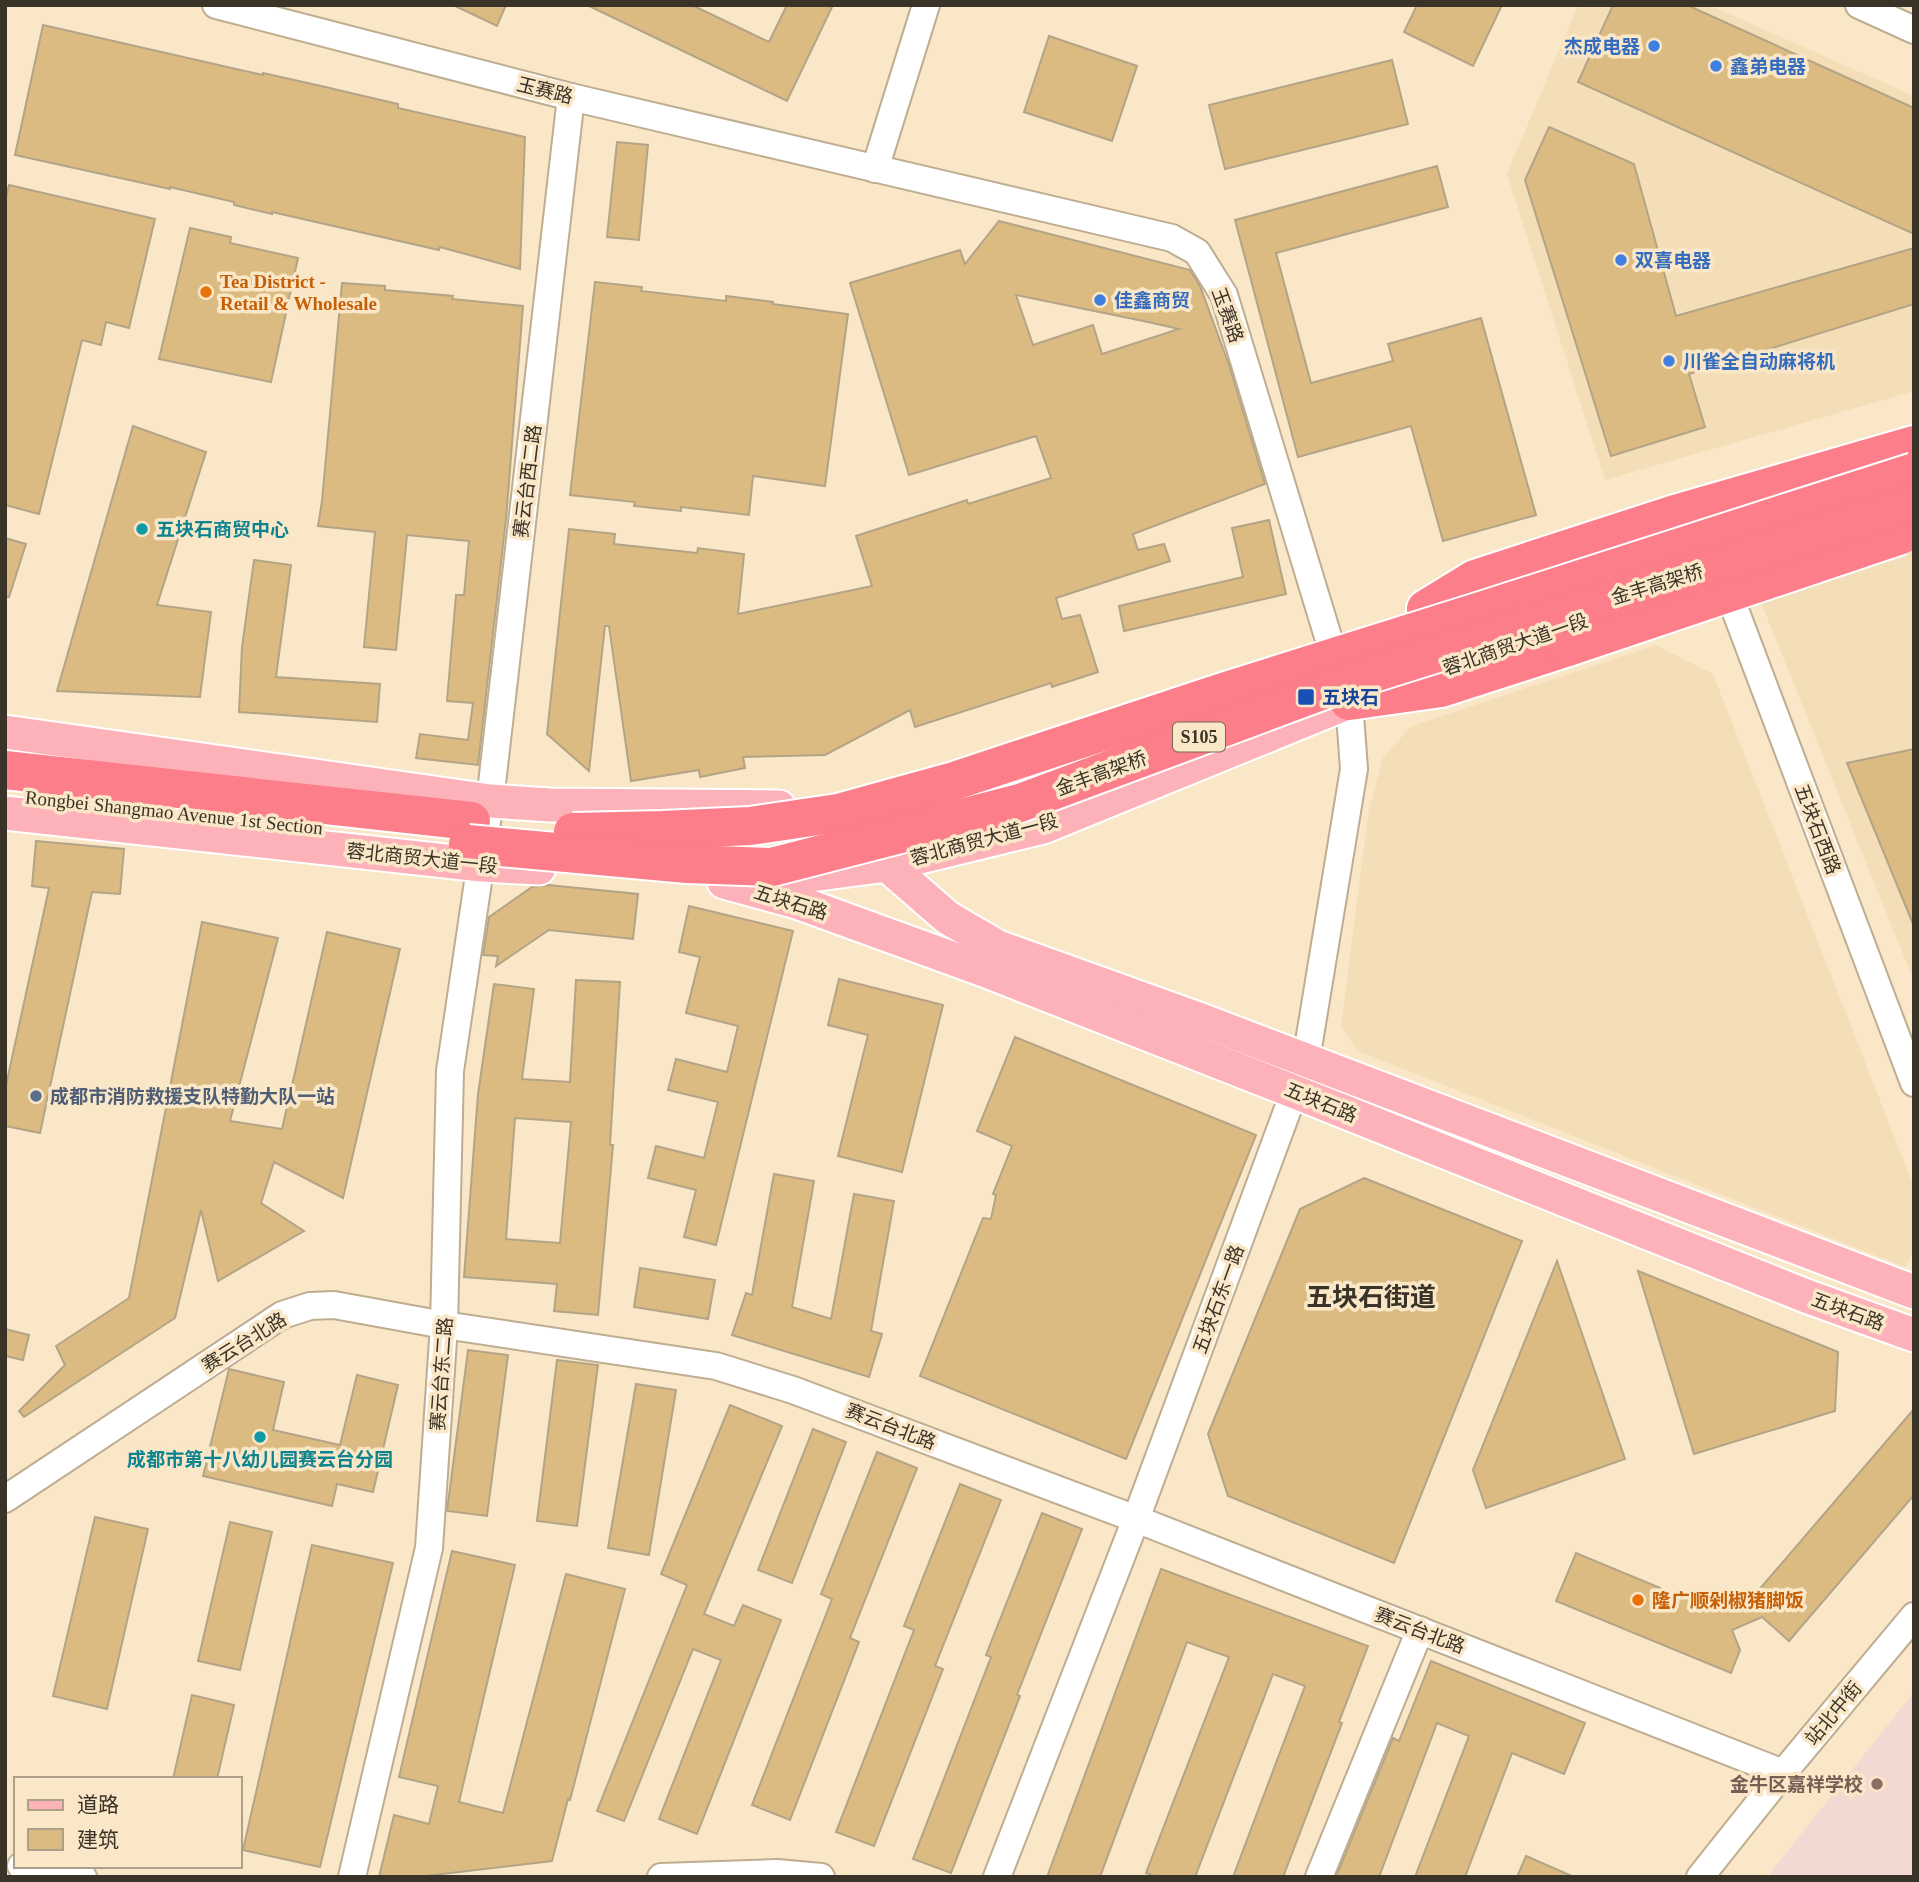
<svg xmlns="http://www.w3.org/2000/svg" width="1919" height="1882" viewBox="0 0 1919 1882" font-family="'Times New Roman','Noto Sans SC',serif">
	<rect width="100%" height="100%" fill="#f9e7c8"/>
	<!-- built -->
	<g fill="#f3deb8">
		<path d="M1578,5H1709L1914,96V391L1605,480L1507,174Z"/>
		<path d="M1914,530V981L1751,578Z"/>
		<path d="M1655,645L1713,674L1914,1187V1251L1905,1267L1358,1051L1341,1026L1369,809L1383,757L1412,726Z"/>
	</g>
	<!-- education -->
	<path fill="#f2d9d1" d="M1914,1692V1877H1767Z"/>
	<!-- building -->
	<g fill="#dbbb81" stroke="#b4a487" stroke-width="2" fill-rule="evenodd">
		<path d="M453,5H506L497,26Z"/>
		<path d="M587,5H692L769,42L787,5H833L787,101Z"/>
		<path d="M1417,5H1502L1473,66L1404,32Z"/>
		<path d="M1613,5H1687L1914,108V234L1578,82Z"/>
		<path d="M43,25L263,75V73L321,86L398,104V108L525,137L520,269L440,247L439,250L272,212V214L234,205V202L170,187V189L15,155Z"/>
		<path d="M1049,36L1137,66L1112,141L1024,112Z"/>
		<path d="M1392,60L1408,124L1225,169L1209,105Z"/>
		<path d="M1549,127L1634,164L1676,316L1914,248V304L1689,374L1705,427L1611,456L1525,180Z"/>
		<path d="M617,142L648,145L639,240L607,237Z"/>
		<path d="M1437,166L1448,207L1276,253L1311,383L1393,361L1388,344L1481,318L1536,515L1443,541L1411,426L1298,457L1235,220Z"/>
		<path d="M9,185L155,219L129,328L106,322L101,345L82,340L39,514L5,505V201Z"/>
		<path d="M999,221L1190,270L1200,286L1229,365L1265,484L1133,534L1138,550L1164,544L1170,561L1056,598L1062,619L1080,615L1098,672L1052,687L1051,683L915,727L910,710L825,755L743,757L745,768L700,777L699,770L631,781L609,626H605L589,771L547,734L569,529L615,534L614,544L697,553L698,548L744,554L738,614L872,586L856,536L967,500L968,504L1051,478L1036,436L909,475L850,283L960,250L965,264ZM1016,295L1148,322L1179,329L1102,354L1093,325L1033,345Z"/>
		<path d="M190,228L231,237L230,243L298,258L271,382L159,359Z"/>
		<path d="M595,282L642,287L641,291L726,301V296L773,302V304L848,314L825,486L753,476L749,515L681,507V511L634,506L635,502L570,495Z"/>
		<path d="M342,283L385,286V290L453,296L452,299L523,306L506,519L478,765L416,758L420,734L468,740L473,703L447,701L456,595H464L469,541L407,535L396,650L364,647L375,532L318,526L322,501Z"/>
		<path d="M133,426L206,452L157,605L211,612L200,697L57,691Z"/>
		<path d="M1269,520L1286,594L1124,631L1119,606L1243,577L1232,528Z"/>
		<path d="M5,538L26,544L9,597H5Z"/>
		<path d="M254,560L291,565L276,677L380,684L377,722L239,712L242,647Z"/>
		<path d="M1914,749V924H1913L1847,763Z"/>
		<path d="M36,841L124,849L120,894L92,892L40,1133L5,1126V1090L49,888L32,886Z"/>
		<path d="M548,885L638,894L633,939L549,930L496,966L498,956L483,955L489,917L532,887Z"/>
		<path d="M689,906L793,931L716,1245L684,1237L696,1190L648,1178L656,1146L704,1158L718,1102L668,1090L676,1059L727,1072L738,1026L686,1013L700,957L679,952Z"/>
		<path d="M202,922L278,938L230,1121L282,1129L327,932L400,949L343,1198L274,1162L261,1203L304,1231L218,1281L201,1210L175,1318L24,1417L19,1411L65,1365L56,1346L129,1298Z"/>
		<path d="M839,979L943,1005L902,1172L838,1156L868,1035L828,1025Z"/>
		<path d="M576,980L620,982L610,1145H613L598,1315L554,1311L557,1284L464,1277L478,1094L494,984L534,989L522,1079L570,1082ZM515,1118L571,1122L560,1243L506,1239Z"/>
		<path d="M1015,1037L1256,1135L1126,1459L920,1376L983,1218L991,1219L996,1195L993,1194L1012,1146L977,1131Z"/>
		<path d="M774,1174L814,1181L792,1307L831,1319L854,1194L894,1201L871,1331L882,1334L869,1377L732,1335L746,1293L752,1295Z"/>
		<path d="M1364,1178L1522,1241L1394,1563L1228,1496L1208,1434L1300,1209Z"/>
		<path d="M1557,1261L1625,1459L1486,1508L1473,1470Z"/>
		<path d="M640,1268L715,1280L708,1319L634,1307Z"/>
		<path d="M1638,1271L1838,1352L1835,1411L1694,1454Z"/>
		<path d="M5,1329L29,1335L23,1360L5,1356Z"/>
		<path d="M468,1350L508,1355L487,1516L447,1511Z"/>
		<path d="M557,1360L598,1365L577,1526L537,1521Z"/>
		<path d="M229,1369L284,1382L273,1430L340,1445L357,1375L398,1385L373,1492L337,1484L332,1506L203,1476Z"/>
		<path d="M636,1384L676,1390L649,1555L608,1548Z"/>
		<path d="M730,1405L782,1426L704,1614L734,1626L743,1605L781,1620L697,1834L659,1819L721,1660L693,1649L624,1821L597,1811L687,1585L661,1574Z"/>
		<path d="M1914,1409V1495L1789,1641L1762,1617L1732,1630L1740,1650L1731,1673L1556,1601L1576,1553L1706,1607L1758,1591Z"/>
		<path d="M813,1429L846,1442L792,1583L758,1570Z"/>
		<path d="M877,1452L917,1468L850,1638L859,1642L790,1820L752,1805L832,1599L821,1594Z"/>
		<path d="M960,1484L1001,1500L935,1666L943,1669L874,1846L836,1832L914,1630L904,1626Z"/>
		<path d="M1042,1513L1082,1529L1017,1695L1020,1696L951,1873L913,1859L991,1657L986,1655Z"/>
		<path d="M95,1517L148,1529L107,1709L53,1696Z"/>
		<path d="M230,1522L272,1532L240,1670L198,1661Z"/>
		<path d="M312,1545L393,1563L320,1867L243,1850Z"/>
		<path d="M452,1551L515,1565L459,1802L503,1813L566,1574L625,1589L570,1800L568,1799L552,1861L417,1877H379L394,1815L429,1824L438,1786L399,1777Z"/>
		<path d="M1161,1569L1368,1646L1339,1722L1342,1723L1283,1877H1233L1305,1686L1273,1674L1195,1877H1157L1146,1873L1229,1657L1187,1642L1100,1877H1047Z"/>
		<path d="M1431,1661L1585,1723L1564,1774L1512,1753L1465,1877H1415L1469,1736L1437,1723L1379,1877H1336L1393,1738L1399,1741Z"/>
		<path d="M192,1695L234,1705L217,1779H173Z"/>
		<path d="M1526,1856L1574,1877H1517Z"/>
	</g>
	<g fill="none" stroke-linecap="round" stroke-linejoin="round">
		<!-- minor casing -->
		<g stroke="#bead90" stroke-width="30">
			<g id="minor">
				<path d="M216,5L571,97L1172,238L1197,252L1224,295L1329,640L1349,701L1354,769L1306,1060L1136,1519L997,1877"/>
				<path d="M1859,5L1914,30"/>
				<path d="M875,169L926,5"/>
				<path d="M1723,578L1914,1083"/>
				<path d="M5,1499L282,1315L310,1306L334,1305L444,1325L716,1366L793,1390L1136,1519L1783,1773"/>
				<path d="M21,1866L83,1877"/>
				<path d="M352,1877L429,1548L444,1325L450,1071L490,801L571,97"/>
				<path d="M661,1877L777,1873L821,1877"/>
				<path d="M1319,1877L1420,1630"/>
				<path d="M1700,1877L1783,1773L1914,1616"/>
			</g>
		</g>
		<!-- major casing -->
		<g stroke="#fff" stroke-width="37">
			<g id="major">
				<path d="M5,732L490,801L550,805L779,807"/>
				<path d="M5,813L482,865L539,868"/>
				<path d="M872,856L887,865L948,918L998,947L1201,1020L1914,1292"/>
				<path d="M781,879L887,865L1043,827L1374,692"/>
				<path d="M724,882L797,902L984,970L1295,1092L1806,1296L1914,1335"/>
			</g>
		</g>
		<!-- highway casing -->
		<g stroke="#fff" stroke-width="42">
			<g id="highway">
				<path d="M1426,609L1475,579L1675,514L1914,445"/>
				<path d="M1349,701L1441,688L1568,647"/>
				<path d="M5,770L471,821"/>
			</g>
		</g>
		<!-- minor -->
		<use href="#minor" stroke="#fff" stroke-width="26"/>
		<!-- major -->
		<use href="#major" stroke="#fdb2b9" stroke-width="33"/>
		<!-- highway -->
		<use href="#highway" stroke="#fc7e8a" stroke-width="38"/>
		<!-- highway-bridge casing -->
		<g stroke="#fff" stroke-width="42" stroke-linecap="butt">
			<g id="highway-bridge">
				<path d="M1568,647L1901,535"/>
				<path d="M573,832L662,830L750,826L838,813L954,781L1223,692L1481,611L1914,472"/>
				<path d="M468,844L687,864L772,867L1020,803L1351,680L1914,503"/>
			</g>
		</g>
		<!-- highway-bridge -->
		<use href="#highway-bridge" stroke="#fc7e8a" stroke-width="38"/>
	</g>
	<!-- markers -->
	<g fill="#3f7fe0" stroke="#f9e7c8" stroke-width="2.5">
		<circle cx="1654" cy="46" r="7"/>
		<circle cx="1716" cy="66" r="7"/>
		<circle cx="1621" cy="260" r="7"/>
		<circle cx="1100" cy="300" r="7"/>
		<circle cx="1669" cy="361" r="7"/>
	</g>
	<g fill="#e8710a" stroke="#f9e7c8" stroke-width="2.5">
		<circle cx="206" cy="292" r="7"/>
		<circle cx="1638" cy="1600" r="7"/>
	</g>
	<g fill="#0f9aa8" stroke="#f9e7c8" stroke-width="2.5">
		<circle cx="142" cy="529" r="7"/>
		<circle cx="260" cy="1437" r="7"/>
	</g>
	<rect fill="#1a4fb4" stroke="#f9e7c8" stroke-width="2.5" x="1297" y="688" width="18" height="18" rx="3.5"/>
	<circle fill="#5c6f8a" stroke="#f9e7c8" stroke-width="2.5" cx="36" cy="1096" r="7"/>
	<circle fill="#8d6e63" stroke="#f9e7c8" stroke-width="2.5" cx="1877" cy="1784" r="7"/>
	<g text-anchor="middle" stroke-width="7" stroke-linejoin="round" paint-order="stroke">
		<!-- shield labels -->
		<rect fill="#f9e7c8" stroke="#736957" stroke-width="2" x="1173" y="722.5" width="52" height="29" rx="5"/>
		<g font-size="18" font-weight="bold" fill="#3a3327">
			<text x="1199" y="743">S105</text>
		</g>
		<!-- shop labels -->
		<g font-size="19" font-weight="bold" fill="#366cbe" stroke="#f9e7c8" text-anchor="start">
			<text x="1640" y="53" text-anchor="end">杰成电器</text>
			<text x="1730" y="73">鑫弟电器</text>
			<text x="1635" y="267">双喜电器</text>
			<text x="1114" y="307">佳鑫商贸</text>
			<text x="1683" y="368">川雀全自动麻将机</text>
		</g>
		<!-- street labels -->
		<g font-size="19" fill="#3a3327" stroke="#f9e7c8">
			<text transform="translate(545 90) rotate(14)" y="7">玉赛路</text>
			<text transform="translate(1228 315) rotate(70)" y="7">玉赛路</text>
			<text transform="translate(527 481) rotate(-83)" y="7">赛云台西二路</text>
			<text transform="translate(1657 584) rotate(-17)" y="7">金丰高架桥</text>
			<text transform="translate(1515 644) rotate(-19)" y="7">蓉北商贸大道一段</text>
			<text transform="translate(1101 773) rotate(-20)" y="7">金丰高架桥</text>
			<text transform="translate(174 812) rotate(6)" y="7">Rongbei Shangmao Avenue 1st Section</text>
			<text transform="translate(1818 829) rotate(69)" y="7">五块石西路</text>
			<text transform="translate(984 839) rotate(-15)" y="7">蓉北商贸大道一段</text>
			<text transform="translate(422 858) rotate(6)" y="7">蓉北商贸大道一段</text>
			<text transform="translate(791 902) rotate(17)" y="7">五块石路</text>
			<text transform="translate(1321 1102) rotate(22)" y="7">五块石路</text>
			<text transform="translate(1218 1299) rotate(-70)" y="7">五块石东一路</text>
			<text transform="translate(1848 1311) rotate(20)" y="7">五块石路</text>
			<text transform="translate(244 1342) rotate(-32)" y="7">赛云台北路</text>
			<text transform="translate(441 1374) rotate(-86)" y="7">赛云台东二路</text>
			<text transform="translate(891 1426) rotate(21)" y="7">赛云台北路</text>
			<text transform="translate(1420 1630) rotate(21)" y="7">赛云台北路</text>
			<text transform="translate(1833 1713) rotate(-50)" y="7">站北中街</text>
		</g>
		<!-- food labels -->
		<g font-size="19" font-weight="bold" fill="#c56008" stroke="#f9e7c8" text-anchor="start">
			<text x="220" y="288">Tea District -<tspan x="220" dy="22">Retail &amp; Wholesale</tspan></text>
			<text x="1652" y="1607">隆广顺剁椒猪脚饭</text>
		</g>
		<!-- culture labels -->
		<g font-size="19" font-weight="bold" fill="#0d838f" stroke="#f9e7c8" text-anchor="start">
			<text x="156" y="536">五块石商贸中心</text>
			<text x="260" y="1466" text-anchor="middle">成都市第十八幼儿园赛云台分园</text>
		</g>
		<!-- transit labels -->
		<g font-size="19" font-weight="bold" fill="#164399" stroke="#f9e7c8" text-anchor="start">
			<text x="1322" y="704">五块石</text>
		</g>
		<!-- service labels -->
		<g font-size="19" font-weight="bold" fill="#4e5e75" stroke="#f9e7c8" text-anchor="start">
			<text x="50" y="1103">成都市消防救援支队特勤大队一站</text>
		</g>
		<!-- education labels -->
		<g font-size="19" font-weight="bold" fill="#785e54" stroke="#f9e7c8" text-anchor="end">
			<text x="1863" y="1791">金牛区嘉祥学校</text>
		</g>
		<!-- district labels -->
		<g font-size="26" font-weight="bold" fill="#3a3327" stroke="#f9e7c8">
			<text x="1371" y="1306">五块石街道</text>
		</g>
	</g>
	<!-- border -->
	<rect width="1919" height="1882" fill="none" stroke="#3a3327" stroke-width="14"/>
	<!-- legend -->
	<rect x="14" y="1777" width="228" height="91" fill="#f9e7c8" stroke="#ad9f88" stroke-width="2"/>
	<rect x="28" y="1800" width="35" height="10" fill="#fdb2b9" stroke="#ad9f88" stroke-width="2"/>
	<text x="77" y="1812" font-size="21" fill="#3a3327">道路</text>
	<rect x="28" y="1829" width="35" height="21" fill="#dbbb81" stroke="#ad9f88" stroke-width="2"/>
	<text x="77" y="1847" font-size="21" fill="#3a3327">建筑</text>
</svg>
